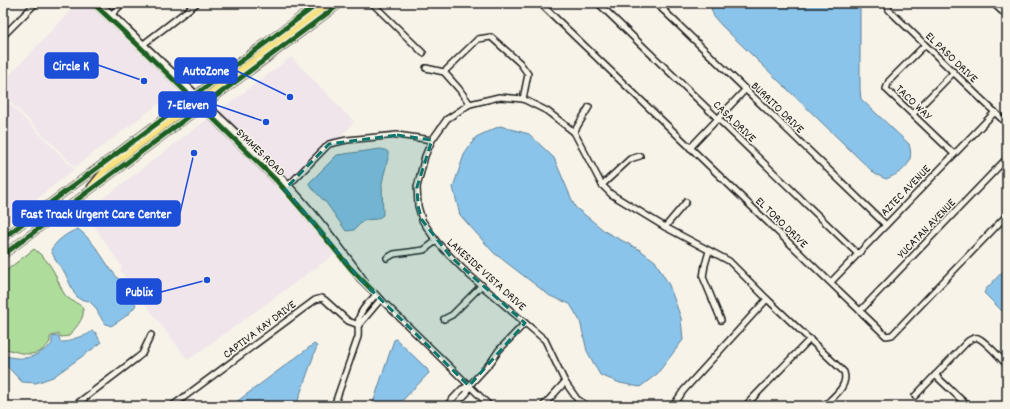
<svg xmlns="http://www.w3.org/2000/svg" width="1010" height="409" viewBox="0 0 1010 409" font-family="Dekko,sans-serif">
	<rect width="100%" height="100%" fill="#f7f3e8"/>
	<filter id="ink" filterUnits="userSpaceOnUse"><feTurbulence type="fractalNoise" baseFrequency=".025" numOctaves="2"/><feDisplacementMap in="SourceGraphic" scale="8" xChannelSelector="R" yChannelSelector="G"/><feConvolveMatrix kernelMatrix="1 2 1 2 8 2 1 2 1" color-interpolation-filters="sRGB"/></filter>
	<g filter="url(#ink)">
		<!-- built -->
		<g fill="#efe5eb">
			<path d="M78,3H90L178,89L75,167L3,94V82Z"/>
			<path d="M291,57L354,122L338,140L328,143L289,182L218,112Z"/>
			<path d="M3,97L74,169L3,226Z"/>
			<path d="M209,118L286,195L335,254L188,360L120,271L122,267L85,212Z"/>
		</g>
		<!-- green -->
		<path fill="#aedc9b" stroke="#657c5c" d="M34,249C46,258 53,268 58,281C60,285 62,291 65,295C70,302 82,303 83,310C85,319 74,329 69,336L61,337L59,334L51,336L50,337V342C36,361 22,353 3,348V273Z"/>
		<!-- water -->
		<g fill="#8bc4ea" stroke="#5f8198">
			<path d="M713,3H860V89L861,99L909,144C915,164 903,172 886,179L875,174L722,26L714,17L711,8Z"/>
			<path d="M500,126L529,134L554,158L575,207L606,232L640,250L655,261L669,285L681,318L683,340L657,374L640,387L620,383L600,375L587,351L580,321L570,304L550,296L494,253L460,215L453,187L464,155L476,137Z"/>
			<path d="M380,149L385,150L388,152V158L382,183L383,215L377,219L364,220L354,230L346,231L327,204L309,185V183L337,155Z"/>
			<path d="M78,229C91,239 100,253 109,267C119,280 128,290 136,305C130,314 121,320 111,326L104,323L95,307L89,301L79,299L74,293L65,273L56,261L51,250C57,240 67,233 78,229Z"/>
			<path d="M1007,267V316L984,293L986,289Z"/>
			<path d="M92,331L96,333L101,343L53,377L36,383L22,382L3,362V355C24,362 37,357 52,344V337L59,336L60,342C70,342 68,341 76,338C84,335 85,337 92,331Z"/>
			<path d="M396,339L427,369L429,373L397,406H372L394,340Z"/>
			<path d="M314,344L317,346L296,406H231Z"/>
		</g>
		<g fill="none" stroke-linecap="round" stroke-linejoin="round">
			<!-- minor casing -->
			<g stroke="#1c1c1c" stroke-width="8">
				<g id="minor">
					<path d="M93,3L132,39L193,99"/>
					<path d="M100,3L198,96"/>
					<path d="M372,3L423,53"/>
					<path d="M540,3L886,336L892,335L1007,215"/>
					<path d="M598,3L858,254"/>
					<path d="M656,3L886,225"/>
					<path d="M887,3L889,10L1007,124"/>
					<path d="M993,3L1007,16"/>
					<path d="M663,10L669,3"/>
					<path d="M112,14L123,3"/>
					<path d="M3,36L36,3"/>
					<path d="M925,45L889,81L886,89L954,154"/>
					<path d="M141,46L197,3"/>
					<path d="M426,68L444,72L459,89L470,104"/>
					<path d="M444,72L478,39L491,37L520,63L528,74L523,99"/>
					<path d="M204,102C237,133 271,165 301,199C324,225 345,253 365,281"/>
					<path d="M199,105L285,189L360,279L490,406"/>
					<path d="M913,114L954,72"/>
					<path d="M574,132L589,107"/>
					<path d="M690,148L746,89"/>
					<path d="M602,185L630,159L640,156"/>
					<path d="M287,187L329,144L347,140L397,135L432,140"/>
					<path d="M665,227L686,202"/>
					<path d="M709,251L705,265L703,277L721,320"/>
					<path d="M387,258L394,254L424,250L436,241"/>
					<path d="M831,282L995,112"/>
					<path d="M767,299L844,372C849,386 833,397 824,406"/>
					<path d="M860,311L1007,158"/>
					<path d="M444,319L452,315L482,285"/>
					<path d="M359,325L381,299"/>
					<path d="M935,375L968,406"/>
					<path d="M915,396L968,341C971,339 974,337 978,338C986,341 1000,358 1007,365"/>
					<path d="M74,406L137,358L142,354L151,335"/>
					<path d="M172,406L315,300L322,298L325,300L348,321L359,325"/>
					<path d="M334,406L358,337C359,331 357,324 359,318C361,309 370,301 376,295"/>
					<path d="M446,406L462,389L469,386L491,362L499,350L525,323"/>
					<path d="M454,406L467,393L469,386"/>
					<path d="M543,406L565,382"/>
					<path d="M588,406L577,399L565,382L545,340L468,274L451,257L436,241L422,220L418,206L417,187L425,156L432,140L447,119L470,104L499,97L523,99L547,111L574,132L602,185L611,194L665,227L729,261L767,299L684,390L673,406"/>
					<path d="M745,406L810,339"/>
				</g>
			</g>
			<!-- major casing -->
			<g stroke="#1c1c1c" stroke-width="9">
				<g id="major">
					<path d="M197,103L323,8L326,3"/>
					<path d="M91,187L105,170L200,99"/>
					<path d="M3,238L319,3"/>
					<path d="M3,255L341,3"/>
				</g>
			</g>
			<!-- minor -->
			<use href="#minor" stroke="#f7f3e8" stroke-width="5"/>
			<!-- major -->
			<use href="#major" stroke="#f7e281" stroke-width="6"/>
			<!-- cycleway casing -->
			<g stroke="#f7f3e8" stroke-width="8">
				<g id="cycleway">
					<path d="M93,3L140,47L277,181L304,212L351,269L372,290"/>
					<path d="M3,238L319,3"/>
					<path d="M3,255L341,3"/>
				</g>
			</g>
			<!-- cycleway -->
			<use href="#cycleway" stroke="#1b5e20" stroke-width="5"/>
		</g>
	</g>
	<!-- marked area -->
	<path fill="#0f766e" fill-opacity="0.2" stroke="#0f766e" stroke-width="3" stroke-dasharray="8 5" stroke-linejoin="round" d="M397,135L432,140L417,187L418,206L422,220L451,257L525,323L469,386L360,279L285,189L329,144Z"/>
	<g text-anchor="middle" stroke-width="3" stroke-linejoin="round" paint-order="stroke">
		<!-- street labels -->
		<g font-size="12" fill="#1c1c1c" stroke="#f7f3e8">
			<text transform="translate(952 57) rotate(44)" y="4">EL PASO DRIVE</text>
			<text transform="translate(914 102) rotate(44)" y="4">TACO WAY</text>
			<text transform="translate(778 107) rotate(44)" y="4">BURRITO DRIVE</text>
			<text transform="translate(735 121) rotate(44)" y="4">CASA DRIVE</text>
			<text transform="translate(261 152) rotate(44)" y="4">SYMMES ROAD</text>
			<text transform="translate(905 190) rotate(-46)" y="4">AZTEC AVENUE</text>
			<text transform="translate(782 222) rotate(44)" y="4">EL TORO DRIVE</text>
			<text transform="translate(926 228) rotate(-46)" y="4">YUCATAN AVENUE</text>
			<text transform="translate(487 274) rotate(42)" y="4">LAKESIDE VISTA DRIVE</text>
			<text transform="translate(259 329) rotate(-37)" y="4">CAPTIVA KAY DRIVE</text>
		</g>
	</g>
	<!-- callouts -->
	<path fill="none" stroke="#1d4ed8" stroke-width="1.5" d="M144 81L98 65M290 97L237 71M266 122L216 105M194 153L180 213M207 280L161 292"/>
	<g fill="#1d4ed8" stroke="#f7f3e8" stroke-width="1.5">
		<circle cx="144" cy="81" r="4"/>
		<circle cx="290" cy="97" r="4"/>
		<circle cx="266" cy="122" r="4"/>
		<circle cx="194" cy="153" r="4"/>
		<circle cx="207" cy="280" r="4"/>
	</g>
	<g fill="#1d4ed8" stroke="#1d4ed8" stroke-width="1.5">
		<rect x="45" y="53" width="53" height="25" rx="4"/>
		<rect x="175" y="58" width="62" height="25" rx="4"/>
		<rect x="159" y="92" width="57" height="25" rx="4"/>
		<rect x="13" y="201" width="167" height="25" rx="4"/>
		<rect x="117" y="279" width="44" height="25" rx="4"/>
	</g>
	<g font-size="13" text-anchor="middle" font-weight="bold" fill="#fff">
		<text x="71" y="70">Circle K</text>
		<text x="206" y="75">AutoZone</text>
		<text x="188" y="109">7-Eleven</text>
		<text x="96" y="218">Fast Track Urgent Care Center</text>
		<text x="139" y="296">Publix</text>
	</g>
	<!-- margin -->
	<rect width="1010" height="409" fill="none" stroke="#f7f3e8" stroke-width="16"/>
	<rect x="8" y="8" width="994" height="393" fill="none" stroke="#1c1c1c" stroke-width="1.5" filter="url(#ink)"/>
</svg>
